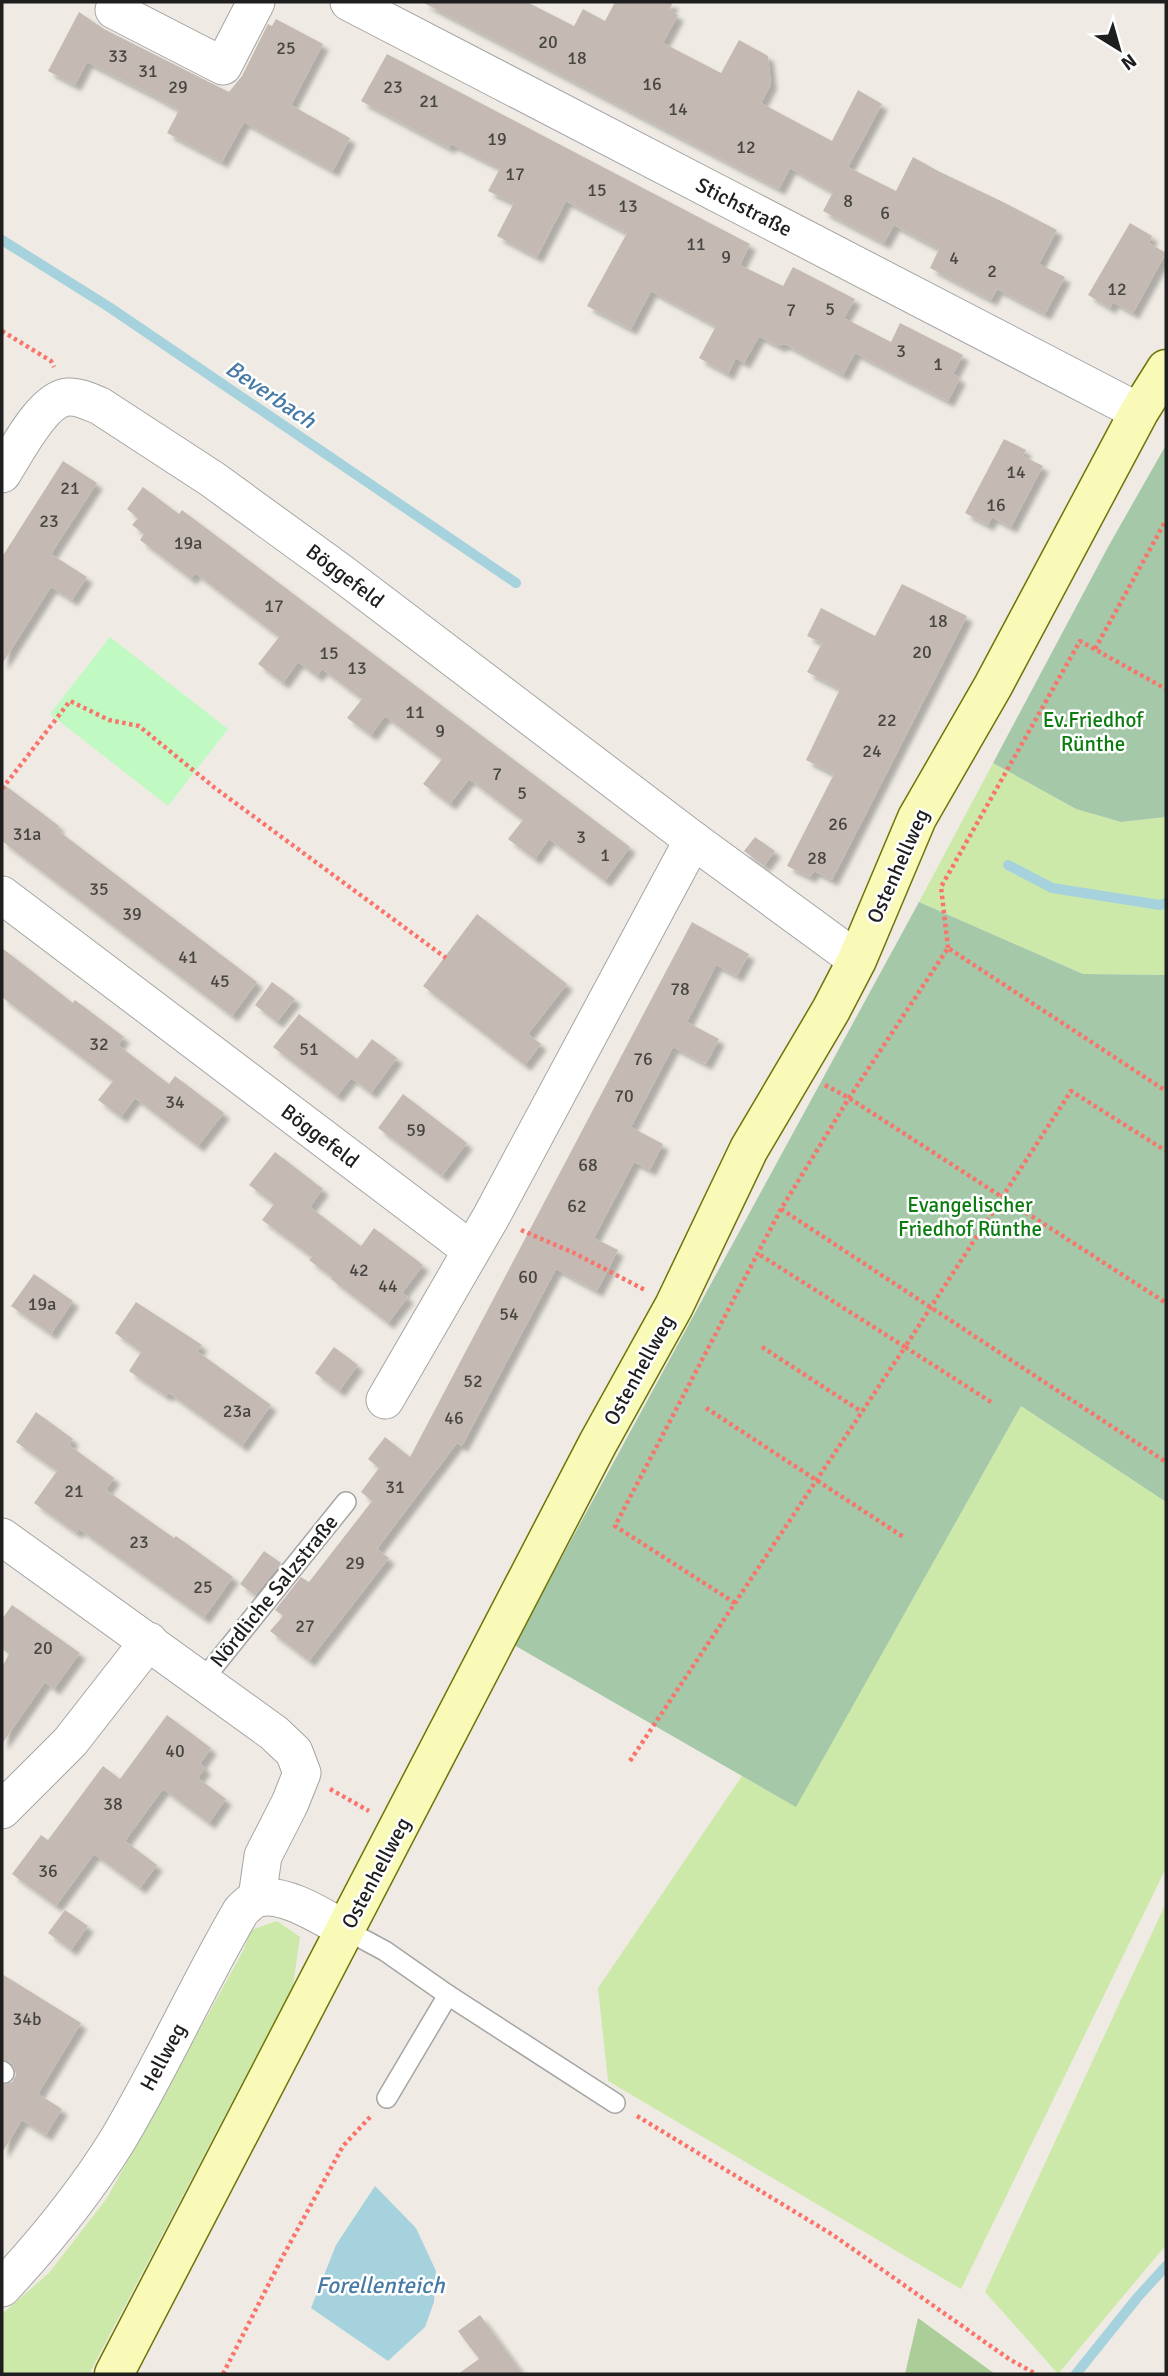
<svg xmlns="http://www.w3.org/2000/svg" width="1168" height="2376" viewBox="0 0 1168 2376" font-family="Signika,sans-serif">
	<defs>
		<filter id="shadow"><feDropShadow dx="6" dy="6" stdDeviation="2" flood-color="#0004"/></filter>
	</defs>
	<rect width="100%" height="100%" fill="#efebe4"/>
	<!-- grass -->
	<g fill="#cce9aa">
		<path d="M993,763L1076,809L1121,822L1166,817V975L1083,974L919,902Z"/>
		<path d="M1021,1406L1166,1502V1868L961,2289L608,2081L598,1988L742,1776L796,1806Z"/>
		<path d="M1166,1903V2245L1058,2374L985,2292Z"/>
		<path d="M277,1921L300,1937L293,1986L89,2374H2V2314L49,2273L107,2198L243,1951L251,1930Z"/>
	</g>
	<!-- forest -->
	<path fill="#abce99" d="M918,2318L995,2374H905Z"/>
	<!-- cemetery -->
	<g fill="#a5c8a9">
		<path d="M1166,445V817L1121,822L1076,809L993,763L1108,547Z"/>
		<path d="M919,902L1083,974L1166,975V1502L1021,1406L796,1807L514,1645Z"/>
	</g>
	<!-- park -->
	<path fill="#c1f9c3" d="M110,637L228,729L168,806L50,714Z"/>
	<!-- water -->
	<path fill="#a5d2dd" d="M375,2186L416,2228L436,2271L434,2302L425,2327L388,2361L311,2308L336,2245Z"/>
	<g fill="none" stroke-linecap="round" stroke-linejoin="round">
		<!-- stream -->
		<g stroke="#a5d2dd" stroke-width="10">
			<path d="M2,240L109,307L516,583"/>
			<path d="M1008,865L1052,888L1160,905L1166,903"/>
			<path d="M1076,2374L1137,2298L1166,2266"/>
		</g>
	</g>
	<!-- building -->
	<g fill="#c4bab3" filter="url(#shadow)">
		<path d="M422,2H527L574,26L583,9L605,21L615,2H673L669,10L678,15L663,43L721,73L739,40L768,56L771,84L761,103L832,141L858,90L882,104L848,167L896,191L913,157L938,171L1003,202L1057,230L1039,264L1065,277L1045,314L997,289L991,300L930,268L939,249L894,225L884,243L823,211L833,192L790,168L779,189Z"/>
		<path d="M79,12L104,29L229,92L242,76L268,24L272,26L276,19L323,44L291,105L350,138L333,171L244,122L222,162L167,133L179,110L154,96L87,62L75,85L48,71Z"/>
		<path d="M387,54L750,244L740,265L783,286L793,267L855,299L844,318L891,342L900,323L963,355L953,374L960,378L948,401L855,353L843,375L785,344L778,346L759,336L744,363L736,358L728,374L699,358L716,326L651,291L631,329L587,306L627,233L566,201L537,257L497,236L514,203L488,191L500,168L451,144L449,148L361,101Z"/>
		<path d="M1130,223L1152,236L1149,243L1166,253L1133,313L1113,302L1110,308L1088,295Z"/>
		<path d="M1004,439L1026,450L1023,456L1043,466L1011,527L992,517L988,525L965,513Z"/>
		<path d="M63,461L97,483L51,554L87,577L72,600L51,587L2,664V557Z"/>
		<path d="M143,487L179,514L182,510L630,847L605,881L549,839L535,859L508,839L523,820L469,779L450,804L423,784L442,759L385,716L371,735L347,718L362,699L322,669L317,676L298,662L283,683L258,664L279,637L195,573L191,579L140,540L144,534L132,525L138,518L127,509Z"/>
		<path d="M902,584L967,616L832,880L814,871L810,877L787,866L834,774L806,760L840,689L807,672L822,643L807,636L821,608L875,636Z"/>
		<path d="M2,783L59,826L56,829L257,982L232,1016L2,841Z"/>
		<path d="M755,837L775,851L764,866L744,851Z"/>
		<path d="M477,914L567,984L528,1034L541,1044L525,1065L423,986Z"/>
		<path d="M692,922L749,954L737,976L716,965L687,1022L719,1039L706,1064L673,1047L631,1127L663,1144L650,1170L634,1162L594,1238L618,1250L611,1264L597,1291L556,1269L462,1446L457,1443L377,1549L389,1558L309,1661L270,1631L283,1616L275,1610L301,1577L309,1582L372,1501L361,1492L379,1468L368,1459L385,1437L410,1457Z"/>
		<path d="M2,948L73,1003L75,1000L124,1037L118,1045L169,1084L175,1076L224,1113L198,1146L135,1098L121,1117L98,1100L113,1081L2,997Z"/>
		<path d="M272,982L295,999L277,1022L255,1005Z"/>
		<path d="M299,1014L357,1059L372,1039L397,1058L371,1093L351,1078L337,1096L273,1047Z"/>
		<path d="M403,1094L467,1143L442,1176L378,1128Z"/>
		<path d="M275,1152L323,1189L310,1207L361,1246L374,1228L423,1265L402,1293L408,1297L388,1323L331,1279L332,1277L309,1260L312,1257L262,1220L274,1204L249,1185Z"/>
		<path d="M34,1274L73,1301L51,1334L11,1306Z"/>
		<path d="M136,1302L202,1345L197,1351L271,1405L242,1446L169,1393L166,1396L129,1371L141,1352L115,1333Z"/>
		<path d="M334,1347L358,1365L339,1391L315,1373Z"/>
		<path d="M36,1412L73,1439L69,1445L114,1478L106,1490L174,1538L176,1536L233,1577L204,1618L79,1529L76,1533L34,1503L57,1471L16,1442Z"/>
		<path d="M264,1551L281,1563L255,1595L240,1584Z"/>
		<path d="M12,1605L80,1653L54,1689L45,1682L2,1744V1667L9,1654L2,1649V1619Z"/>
		<path d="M167,1715L211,1748L200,1764L205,1768L198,1778L226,1799L209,1823L163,1789L125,1841L157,1865L140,1888L94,1854L56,1906L12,1874L41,1835L48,1840L103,1766L120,1779Z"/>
		<path d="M65,1910L88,1926L71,1950L48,1933Z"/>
		<path d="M2,1974L81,2023L38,2094L62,2109L46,2135L22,2120L2,2153V2085L12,2082L16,2075L13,2064L2,2059Z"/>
		<path d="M480,2315L523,2374H458L479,2359L458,2331Z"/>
	</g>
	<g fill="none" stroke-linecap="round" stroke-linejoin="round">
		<!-- service casing -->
		<g stroke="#a5a5a5" stroke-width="22">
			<g id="service">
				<path d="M202,1681L346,1502"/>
				<path d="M346,1930L385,1951L448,1995L615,2103"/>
				<path d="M2,2071L4,2073"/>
				<path d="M387,2098L448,1995"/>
			</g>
		</g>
		<!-- minor casing -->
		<g stroke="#a5a5a5" stroke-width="39">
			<g id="minor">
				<path d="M118,2L114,10L223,66L256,2"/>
				<path d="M349,2L1139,412"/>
				<path d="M2,474C15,454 42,399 68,397C79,396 90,402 100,406L212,479L340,572L693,840L857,960"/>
				<path d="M2,895L471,1250"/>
				<path d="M385,1400L491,1217L693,840"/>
				<path d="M2,1537L274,1733L294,1752L302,1773L290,1803L263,1856L257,1898"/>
				<path d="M2,1810L70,1742L149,1641"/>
				<path d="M2,2288C45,2242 84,2194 117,2141C162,2066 197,1986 241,1911C246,1906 253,1899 259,1898C285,1892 324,1918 346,1930"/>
			</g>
		</g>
		<!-- secondary casing -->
		<g stroke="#6e7505" stroke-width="41">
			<path id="secondary" d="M114,2374L598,1443L674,1306L749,1149L831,1010L857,960L917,818L993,686L1139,412L1166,369"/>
		</g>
		<!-- path -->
		<g stroke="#f9746b" stroke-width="4.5" stroke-dasharray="3.5 3.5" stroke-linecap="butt">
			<path d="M2,331L51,361L54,367"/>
			<path d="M1095,649L1166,520"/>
			<path d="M2,789L70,701L109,720L139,726L215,788L446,958"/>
			<path d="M948,948L941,887L1080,641L1166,689"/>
			<path d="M825,1085L849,1098L1166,1303"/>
			<path d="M781,1209L1166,1462"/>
			<path d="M521,1230L574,1253L645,1290"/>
			<path d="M762,1347L862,1412"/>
			<path d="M991,1402L905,1347L1071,1091L1166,1151"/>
			<path d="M706,1408L905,1538"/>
			<path d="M735,1603L615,1526L781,1209L849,1098L948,948L1166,1091"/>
			<path d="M630,1761L905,1347L757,1253"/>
			<path d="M330,1789L369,1811"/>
			<path d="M637,2116L833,2235L1009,2359L1036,2374"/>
			<path d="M223,2374L283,2256L343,2146L370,2117"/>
		</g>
		<!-- service -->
		<use href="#service" stroke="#fff" stroke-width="19"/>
		<!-- minor -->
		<use href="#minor" stroke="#fff" stroke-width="37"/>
		<!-- secondary -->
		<use href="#secondary" stroke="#f9f9b8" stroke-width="38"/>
	</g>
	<g text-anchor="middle" stroke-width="5" stroke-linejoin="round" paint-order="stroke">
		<!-- number labels -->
		<g font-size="18" fill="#484543">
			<text x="548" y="48">20</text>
			<text x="286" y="54">25</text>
			<text x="118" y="62">33</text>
			<text x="577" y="64">18</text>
			<text x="148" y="77">31</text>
			<text x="652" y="90">16</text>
			<text x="178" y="93">29</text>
			<text x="393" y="93">23</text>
			<text x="429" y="107">21</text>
			<text x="678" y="115">14</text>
			<text x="497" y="145">19</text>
			<text x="746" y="153">12</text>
			<text x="515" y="180">17</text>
			<text x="597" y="196">15</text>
			<text x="848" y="207">8</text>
			<text x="628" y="212">13</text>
			<text x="885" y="219">6</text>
			<text x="696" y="250">11</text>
			<text x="726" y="263">9</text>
			<text x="954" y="264">4</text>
			<text x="992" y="277">2</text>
			<text x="1117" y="295">12</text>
			<text x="830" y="315">5</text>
			<text x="791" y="316">7</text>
			<text x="901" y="357">3</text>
			<text x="938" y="370">1</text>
			<text x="1016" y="478">14</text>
			<text x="70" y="494">21</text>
			<text x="996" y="511">16</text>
			<text x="49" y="527">23</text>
			<text x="188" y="549">19a</text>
			<text x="274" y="612">17</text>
			<text x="938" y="627">18</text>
			<text x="922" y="658">20</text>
			<text x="329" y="659">15</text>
			<text x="357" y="674">13</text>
			<text x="415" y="718">11</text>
			<text x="887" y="726">22</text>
			<text x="440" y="737">9</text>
			<text x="872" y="757">24</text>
			<text x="497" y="780">7</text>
			<text x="522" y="799">5</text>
			<text x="838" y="830">26</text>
			<text x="27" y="840">31a</text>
			<text x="581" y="843">3</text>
			<text x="605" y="861">1</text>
			<text x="817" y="864">28</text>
			<text x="99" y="895">35</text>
			<text x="132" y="920">39</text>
			<text x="188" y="963">41</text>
			<text x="220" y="987">45</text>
			<text x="680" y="995">78</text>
			<text x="99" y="1050">32</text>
			<text x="309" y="1055">51</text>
			<text x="643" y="1065">76</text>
			<text x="624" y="1102">70</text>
			<text x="175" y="1108">34</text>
			<text x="416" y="1136">59</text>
			<text x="588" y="1171">68</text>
			<text x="577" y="1212">62</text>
			<text x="359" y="1276">42</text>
			<text x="528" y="1283">60</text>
			<text x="388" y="1292">44</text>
			<text x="42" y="1310">19a</text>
			<text x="509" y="1320">54</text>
			<text x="473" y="1387">52</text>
			<text x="237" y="1417">23a</text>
			<text x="454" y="1424">46</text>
			<text x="395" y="1493">31</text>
			<text x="74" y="1497">21</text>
			<text x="139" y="1548">23</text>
			<text x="355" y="1569">29</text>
			<text x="203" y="1593">25</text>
			<text x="305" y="1632">27</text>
			<text x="43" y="1654">20</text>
			<text x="175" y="1757">40</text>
			<text x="113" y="1810">38</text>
			<text x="48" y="1877">36</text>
			<text x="27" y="2025">34b</text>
		</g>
		<!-- street labels -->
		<g font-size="21" fill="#1e1e1e" stroke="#fff">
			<text transform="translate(744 207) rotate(27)" y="7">Stichstraße</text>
			<text transform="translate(345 576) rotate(37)" y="7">Böggefeld</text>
			<text transform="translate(898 866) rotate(-66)" y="7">Ostenhellweg</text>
			<text transform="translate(320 1136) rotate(37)" y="7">Böggefeld</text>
			<text transform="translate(639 1370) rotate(-61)" y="7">Ostenhellweg</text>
			<text transform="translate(274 1591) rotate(-51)" y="7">Nördliche Salzstraße</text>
			<text transform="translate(376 1873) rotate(-62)" y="7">Ostenhellweg</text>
			<text transform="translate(163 2057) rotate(-62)" y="7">Hellweg</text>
		</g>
		<!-- park labels -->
		<g font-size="21" fill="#0c7c10" stroke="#fff">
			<text x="1093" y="727">Ev.Friedhof<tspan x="1093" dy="24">Rünthe</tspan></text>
			<text x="970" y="1212">Evangelischer<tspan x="970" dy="24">Friedhof Rünthe</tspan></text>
		</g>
		<!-- water labels -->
		<g font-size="23" font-style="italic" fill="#487aa6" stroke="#fff">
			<text transform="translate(271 394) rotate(34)" y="8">Beverbach</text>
			<text x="380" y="2293">Forellenteich</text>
		</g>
	</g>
	<!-- border -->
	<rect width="1168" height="2376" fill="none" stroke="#1e1e1e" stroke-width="7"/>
	<!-- north arrow -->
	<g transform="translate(1119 49) rotate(143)" stroke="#ffffff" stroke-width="5" paint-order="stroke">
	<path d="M0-5L12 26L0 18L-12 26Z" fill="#1e1e1e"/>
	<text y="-10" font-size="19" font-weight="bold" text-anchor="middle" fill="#1e1e1e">N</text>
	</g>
</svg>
